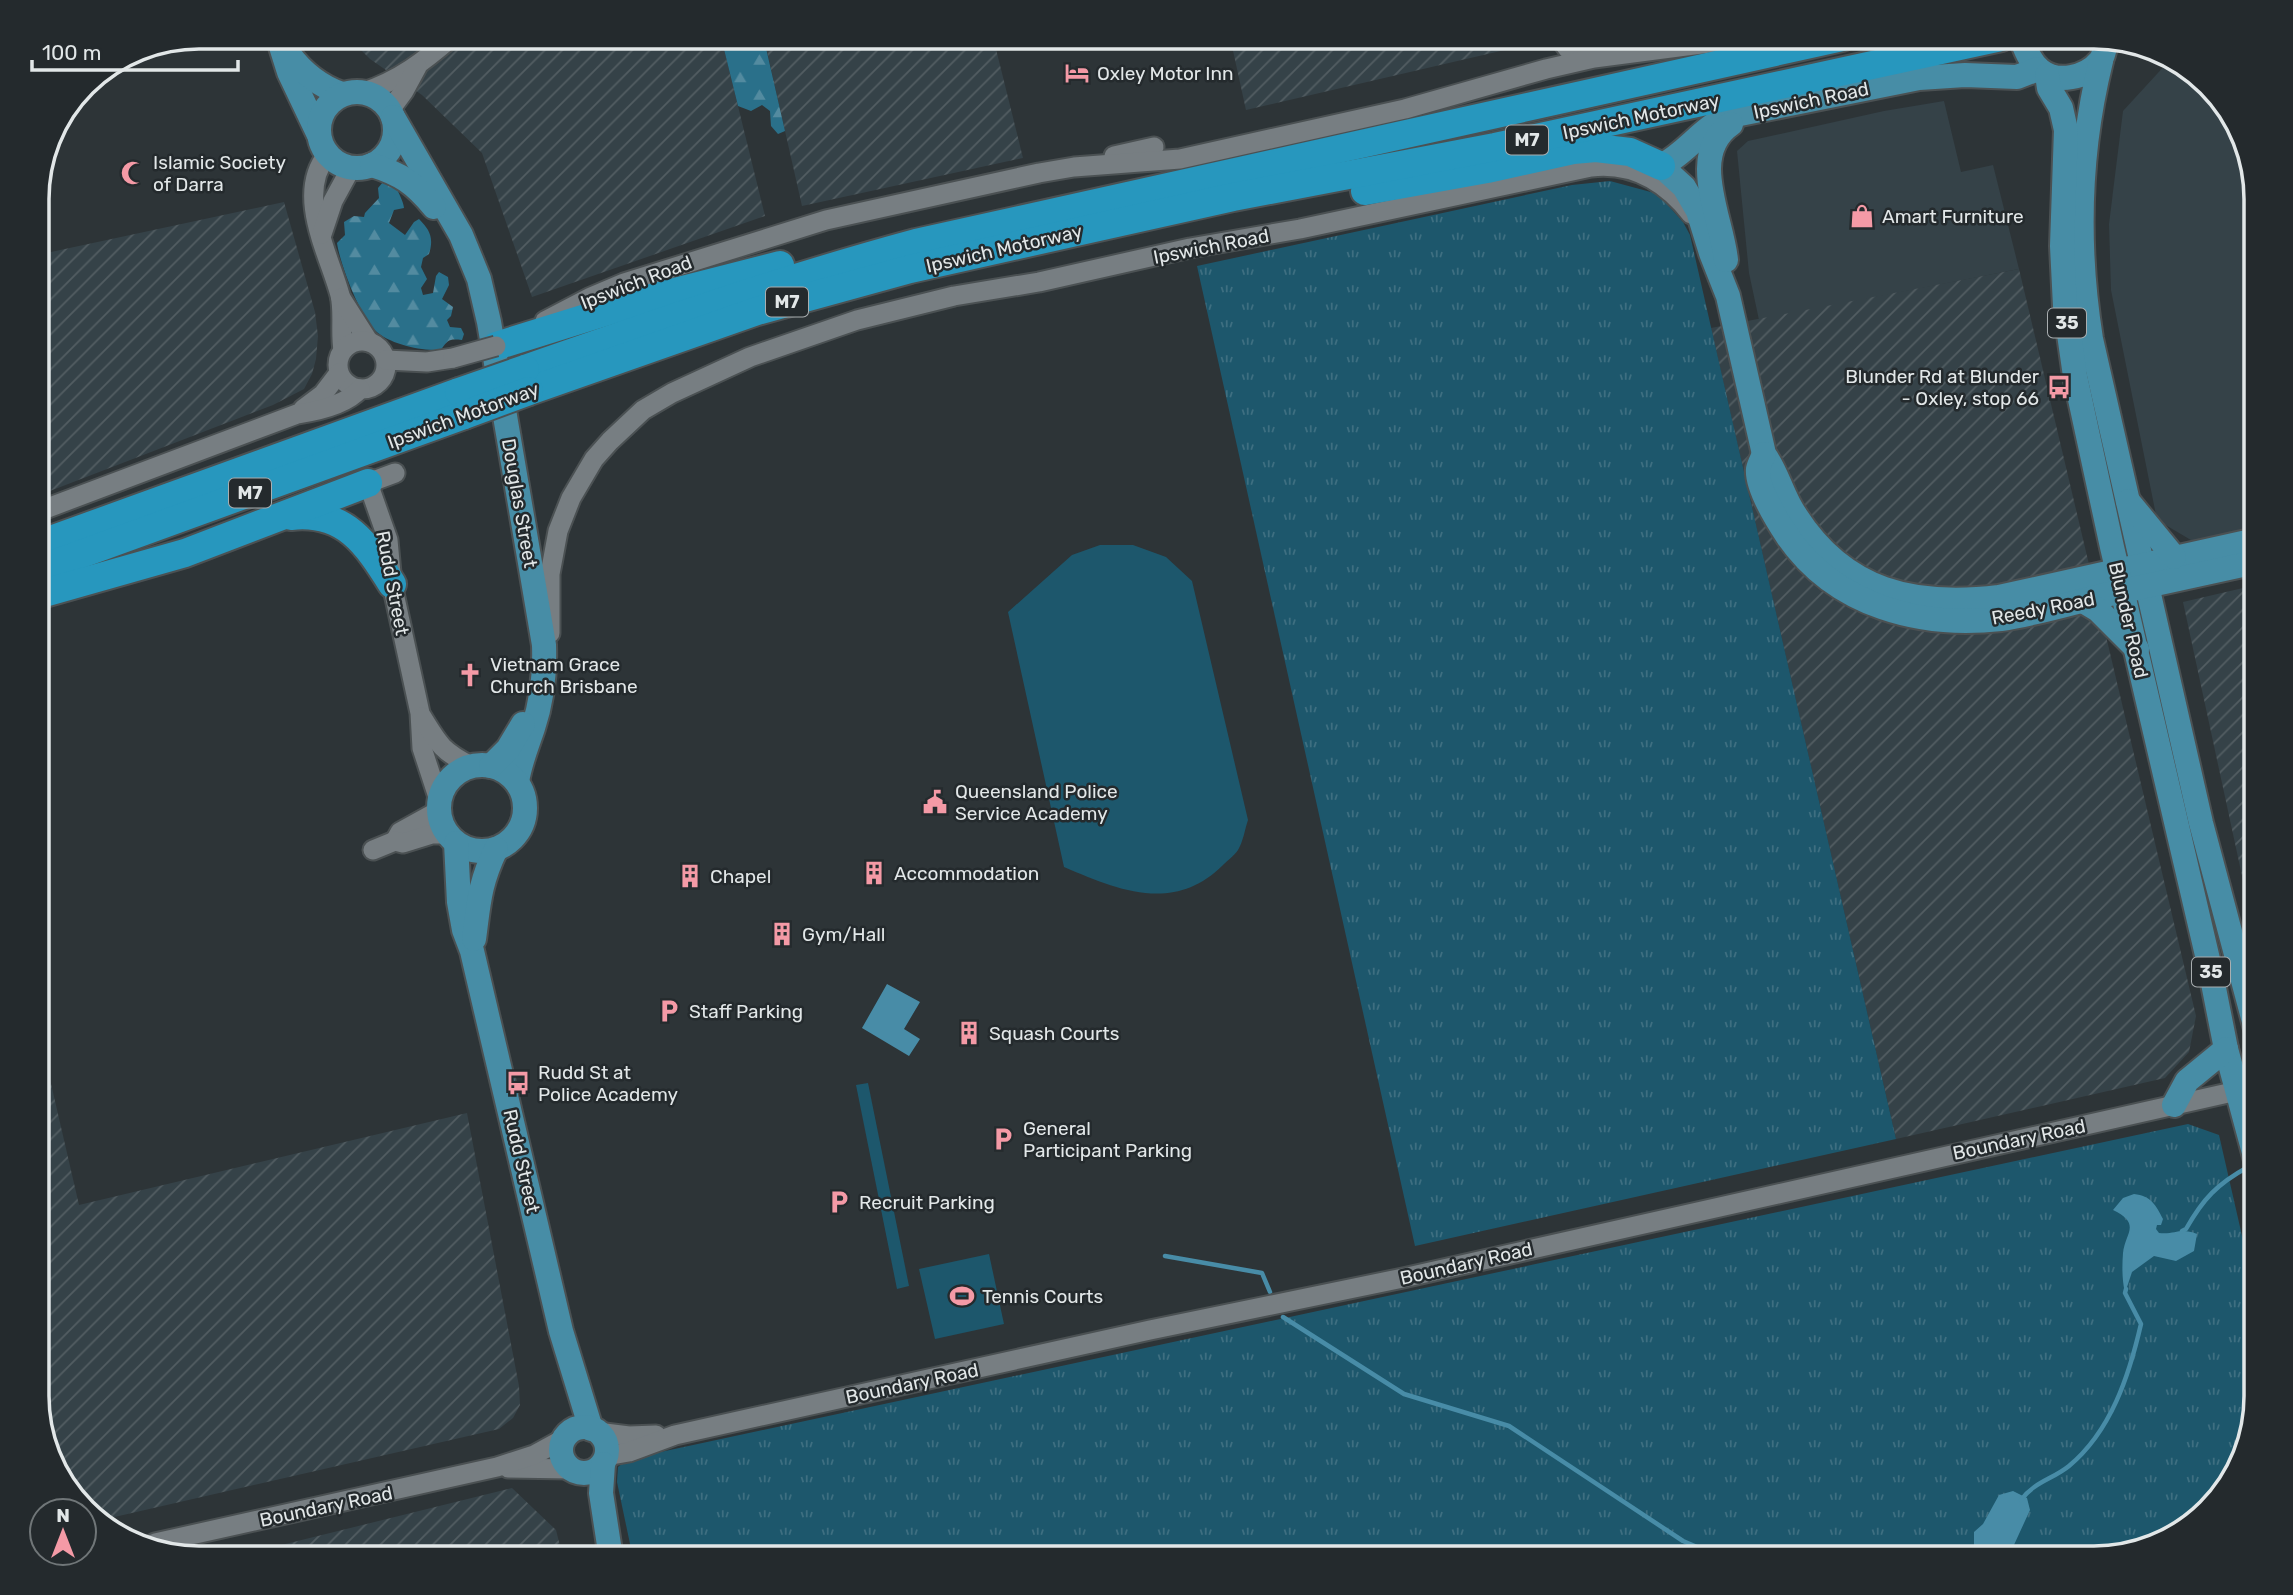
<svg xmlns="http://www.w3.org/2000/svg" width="2293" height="1595" viewBox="0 0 2293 1595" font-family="Rubik,sans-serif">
	<defs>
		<pattern id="industrial-furrows" width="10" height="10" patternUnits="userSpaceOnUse" patternTransform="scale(1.75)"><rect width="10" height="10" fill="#354248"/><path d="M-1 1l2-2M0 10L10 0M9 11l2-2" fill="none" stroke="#525d62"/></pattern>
		<pattern id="grass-tufts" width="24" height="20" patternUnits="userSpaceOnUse" patternTransform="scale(1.75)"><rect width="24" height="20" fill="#1d576c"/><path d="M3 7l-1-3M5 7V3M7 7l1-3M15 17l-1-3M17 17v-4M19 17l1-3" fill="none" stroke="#3e6f81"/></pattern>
		<pattern id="forest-firs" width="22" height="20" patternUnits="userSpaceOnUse" patternTransform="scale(1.75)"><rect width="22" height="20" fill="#2a708a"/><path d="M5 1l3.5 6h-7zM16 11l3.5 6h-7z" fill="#538ba0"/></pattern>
	</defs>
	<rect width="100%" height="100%" fill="#2d3437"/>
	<!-- built -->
	<g fill="#354248">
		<path d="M2168,62L2193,70L2239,127L2256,198V531L2196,543L2157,520L2111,290L2109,224L2123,111Z"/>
		<path d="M1944,101L1961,172L1993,165L2019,269L1759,320L1749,273L1737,151L1748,141L1884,111Z"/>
	</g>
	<!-- industrial -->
	<g fill="url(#industrial-furrows)">
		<path d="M348,37H721L765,216L532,297L482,153L422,95L370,59Z"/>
		<path d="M776,37H993L1023,158L802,206L766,47Z"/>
		<path d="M1230,37H1533L1522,46L1246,110Z"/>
		<path d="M284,202L315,312L318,336L316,359L312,374L304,389L273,405L37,496V255Z"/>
		<path d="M2019,269L2196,1016L2189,1052L2165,1078L1896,1139L1711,328Z"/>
		<path d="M2256,585V882L2244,885L2183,602Z"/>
		<path d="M37,1023L79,1205L467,1113L519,1386L520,1405L513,1418L499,1429L97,1521L58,1477L37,1406Z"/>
		<path d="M512,1488L556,1530L563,1558H229Z"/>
	</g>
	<!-- grass -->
	<g fill="url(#grass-tufts)">
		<path d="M1610,181L1658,194L1683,222L1690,235L1896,1139L1415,1246L1197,266L1572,185Z"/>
		<path d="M2188,1124L2219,1135L2256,1297V1397L2223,1495L2166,1541L2094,1558H633L617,1482L618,1467L628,1459Z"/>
	</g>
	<!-- forest -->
	<g fill="url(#forest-firs)">
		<path d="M721,37H776L766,48L785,131L778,134L771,126L770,111L762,105L751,111L738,106Z"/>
		<path d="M383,182L396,185C398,194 403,199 404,208L394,210L389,223L405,235L414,222L419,219C430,230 434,238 429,254L423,258L421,267L427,279L421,288L423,295L433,293L436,276L439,272L448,277L449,285L442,299L453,307L451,316L447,320L450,327L461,328L464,334L462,340C450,339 448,339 441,350C423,351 393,345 378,333C361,320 340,264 337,243L345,235L344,222L354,216L364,217L365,213L379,198L378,188Z"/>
	</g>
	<!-- pitch -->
	<g fill="#1d576c">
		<path d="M1100,545H1133L1166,557L1192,581L1248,820C1245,829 1243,842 1238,850C1234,856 1227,861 1223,865C1174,914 1118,890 1064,867L1008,612L1072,555Z"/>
		<path d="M868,1083L909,1286L897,1289L856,1085Z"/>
		<path d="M989,1254L1004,1324L935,1339L919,1269Z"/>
	</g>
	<!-- water -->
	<g fill="#488ca7">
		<path d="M887,984L920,1002L904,1029L920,1039L909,1056L862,1028Z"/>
		<path d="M2134,1194C2151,1196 2156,1205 2163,1219L2161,1225H2157L2156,1229L2159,1233C2175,1235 2180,1227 2197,1234L2194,1251L2176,1261L2154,1256L2132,1272L2125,1293C2122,1280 2122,1267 2123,1253C2125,1233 2142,1224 2113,1210L2123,1198Z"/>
		<path d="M2013,1491L2027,1498L2030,1510L2008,1558H1966L1974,1546V1532L1983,1524L1999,1495Z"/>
	</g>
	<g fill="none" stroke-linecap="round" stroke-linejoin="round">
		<!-- stream -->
		<g stroke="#488ca7" stroke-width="4.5">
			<path d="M2182,1231L2186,1229C2203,1199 2217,1184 2248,1167"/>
			<path d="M1165,1256L1262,1273L1270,1292"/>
			<path d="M1283,1317L1404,1394L1509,1426L1683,1541L1704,1550L1786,1558"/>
			<path d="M2021,1500C2034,1482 2053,1479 2069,1466C2111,1431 2129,1376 2141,1324L2125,1293L2126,1289"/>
		</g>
		<!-- minor casing -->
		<g stroke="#4b5153" stroke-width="23">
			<g id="minor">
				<path d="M1559,37L1568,49L1592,56"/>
				<path d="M364,92C400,80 424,61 452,37"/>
				<path d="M390,110L404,91L417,67"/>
				<path d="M327,155C295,195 329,254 340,295C344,312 340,332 343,350"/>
				<path d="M1114,156L1154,147"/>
				<path d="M322,234L333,201L351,168"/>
				<path d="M341,298L369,342"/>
				<path d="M545,321L591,297L624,283L826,220L1039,173L1074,167L1180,159L1405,109L1546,69L1594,58L1755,37"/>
				<circle cx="362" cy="365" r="24"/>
				<path d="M386,360L427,362L453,358"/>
				<path d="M303,409L323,394L339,373"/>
				<path d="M395,473L368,483L388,540L392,584L420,713L422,748L439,800"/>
				<path d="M37,512L297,414C318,411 346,405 360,389"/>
				<path d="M550,633V574L558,531L571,498L594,459L610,441L643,410L672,393L750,357L857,320L954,296L1039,282L1190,248L1300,229L1591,167C1633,162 1665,181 1691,214"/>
				<path d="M422,717C439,745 442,751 471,766"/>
				<path d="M395,841L400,832L438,811"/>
				<path d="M373,850L395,841L403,843L432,834H446"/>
				<path d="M597,1432L629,1436L656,1435"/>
				<path d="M606,1456L629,1452L675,1435L1150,1330L1403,1278L2237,1091"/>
				<path d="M508,1468L570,1469"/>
				<path d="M155,1543L497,1467L534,1455L565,1438"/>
			</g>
		</g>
		<!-- major casing -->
		<g stroke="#4b5153" stroke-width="28">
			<g id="major">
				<path d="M278,37L289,72L318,133"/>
				<path d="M2021,37C2025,49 2030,62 2040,70C2057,84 2086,78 2100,61C2104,56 2105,47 2106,41"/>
				<path d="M289,54C303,73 319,86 342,94"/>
				<path d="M2101,61C2078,154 2076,244 2091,339L2201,823L2256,1029"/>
				<path d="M2038,69L2017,77L1965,75L1919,78L1730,116C1703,126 1687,153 1661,166L1684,187L1698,211L1711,253L1728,296L1764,454C1778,473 1782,496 1796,516C1845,592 1914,607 1999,597L2256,540"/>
				<path d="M2047,75L2049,88L2061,108L2066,130L2062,246L2065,306L2075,376L2112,547L2210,968L2226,1049L2256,1160"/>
				<circle cx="357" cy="130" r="38"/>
				<path d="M393,117L461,235L479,279L489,322L544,645C545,673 542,701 533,728C527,746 520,762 517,782"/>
				<path d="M372,165C401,174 414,183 434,207"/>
				<path d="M1726,260C1722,218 1687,154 1731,124"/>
				<path d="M1764,454C1762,459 1759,464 1758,469C1756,487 1778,522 1788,537C1836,606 1920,628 2001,619C2036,614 2071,603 2105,595C2155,584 2206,573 2256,562"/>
				<path d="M2128,501L2174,557"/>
				<path d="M2083,601L2098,610L2137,649"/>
				<circle cx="482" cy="808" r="43"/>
				<path d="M491,766L508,749L523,724"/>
				<path d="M456,843L459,902L464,930L472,951L561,1331L591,1429"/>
				<path d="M474,939C479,902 479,885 496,849"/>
				<path d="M2174,1105L2187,1081L2226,1049"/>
				<circle cx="584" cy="1450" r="23"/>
				<path d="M603,1464L601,1493L611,1558"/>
			</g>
		</g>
		<!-- highway casing -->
		<g stroke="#4b5153" stroke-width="32">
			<g id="highway">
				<path d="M1365,191L1487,169L1573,150L1596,148L1630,152L1661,166"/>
				<path d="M496,346L647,299L780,265"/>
				<path d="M525,369C654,324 783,279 916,243L1842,37"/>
				<path d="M529,391L757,311L910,269L1233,197L1495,147L2001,37"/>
				<path d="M291,516C345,510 367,544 392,584"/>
				<path d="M37,545L459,392"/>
				<path d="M37,570L464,415"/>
				<path d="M37,595L185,553L368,483"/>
			</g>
		</g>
		<!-- minor -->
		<use href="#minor" stroke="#777e82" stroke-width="19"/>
		<!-- major -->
		<use href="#major" stroke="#478da6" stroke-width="24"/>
		<!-- highway -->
		<use href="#highway" stroke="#2797be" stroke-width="28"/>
		<!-- minor-bridge casing -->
		<g stroke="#4b5153" stroke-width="23" stroke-linecap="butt">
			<path id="minor-bridge" d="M453,358L496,346"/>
		</g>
		<!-- highway-bridge casing -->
		<g stroke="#4b5153" stroke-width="32" stroke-linecap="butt">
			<g id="highway-bridge">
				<path d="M459,392L525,369"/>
				<path d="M464,415L529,391"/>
			</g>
		</g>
		<!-- minor-bridge -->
		<use href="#minor-bridge" stroke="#777e82" stroke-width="19"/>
		<!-- highway-bridge -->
		<use href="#highway-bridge" stroke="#2797be" stroke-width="28"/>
	</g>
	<!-- icons -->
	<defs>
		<g id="hotel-bare" transform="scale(1.89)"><path d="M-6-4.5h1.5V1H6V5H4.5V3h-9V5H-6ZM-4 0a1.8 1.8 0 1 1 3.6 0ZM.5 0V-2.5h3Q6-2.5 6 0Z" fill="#f49aa6" stroke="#242a2d" stroke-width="2.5" paint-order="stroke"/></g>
		<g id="mosque-bare" transform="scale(1.89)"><path d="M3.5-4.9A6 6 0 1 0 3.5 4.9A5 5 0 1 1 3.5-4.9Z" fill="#f49aa6" stroke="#242a2d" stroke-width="2.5" paint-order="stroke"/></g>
		<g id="shop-bare" transform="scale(1.89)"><path d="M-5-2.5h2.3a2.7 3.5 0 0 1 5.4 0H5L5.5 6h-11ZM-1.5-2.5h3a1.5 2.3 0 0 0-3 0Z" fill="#f49aa6" stroke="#242a2d" stroke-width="2.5" paint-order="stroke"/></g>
		<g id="bus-bare" transform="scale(1.89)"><path d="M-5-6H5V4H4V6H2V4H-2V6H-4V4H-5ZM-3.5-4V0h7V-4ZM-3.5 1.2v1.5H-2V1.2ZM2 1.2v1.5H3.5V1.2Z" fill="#f49aa6" stroke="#242a2d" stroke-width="2.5" paint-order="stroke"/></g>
		<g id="church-bare" transform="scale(1.89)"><path d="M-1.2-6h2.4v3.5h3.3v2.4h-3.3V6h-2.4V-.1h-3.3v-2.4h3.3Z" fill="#f49aa6" stroke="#242a2d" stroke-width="2.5" paint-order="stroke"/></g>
		<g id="civic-bare" transform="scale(1.89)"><path d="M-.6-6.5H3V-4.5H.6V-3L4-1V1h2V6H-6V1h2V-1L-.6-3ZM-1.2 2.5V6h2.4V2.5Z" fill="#f49aa6" stroke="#242a2d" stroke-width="2.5" paint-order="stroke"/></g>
		<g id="building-bare" transform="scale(1.89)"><path d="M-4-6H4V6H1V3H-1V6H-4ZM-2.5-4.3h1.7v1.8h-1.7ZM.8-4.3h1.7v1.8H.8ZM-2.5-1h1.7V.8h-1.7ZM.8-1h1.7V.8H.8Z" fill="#f49aa6" stroke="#242a2d" stroke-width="2.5" paint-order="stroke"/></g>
		<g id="parking-bare" transform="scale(1.89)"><path d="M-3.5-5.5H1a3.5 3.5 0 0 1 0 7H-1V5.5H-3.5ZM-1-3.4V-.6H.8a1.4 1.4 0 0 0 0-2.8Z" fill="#f49aa6" stroke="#242a2d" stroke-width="2.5" paint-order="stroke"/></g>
		<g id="stadium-bare" transform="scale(1.89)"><path d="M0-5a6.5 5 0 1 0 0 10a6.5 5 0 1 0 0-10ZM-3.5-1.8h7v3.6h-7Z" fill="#f49aa6" stroke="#242a2d" stroke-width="2.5" paint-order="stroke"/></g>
	</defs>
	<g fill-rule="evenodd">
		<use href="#hotel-bare" x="1077" y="73"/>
		<use href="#mosque-bare" x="133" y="173"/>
		<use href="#shop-bare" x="1862" y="216"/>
		<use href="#bus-bare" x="2059" y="387"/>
		<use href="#church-bare" x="470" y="675"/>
		<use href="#civic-bare" x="935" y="802"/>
		<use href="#building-bare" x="874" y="873"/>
		<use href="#building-bare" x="690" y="876"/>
		<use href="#building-bare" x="782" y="934"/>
		<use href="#parking-bare" x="669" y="1011"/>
		<use href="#building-bare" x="969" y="1033"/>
		<use href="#bus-bare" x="518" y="1083"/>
		<use href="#parking-bare" x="1003" y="1139"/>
		<use href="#parking-bare" x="839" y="1202"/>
		<use href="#stadium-bare" x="962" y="1296"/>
	</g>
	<g text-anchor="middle" stroke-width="5" stroke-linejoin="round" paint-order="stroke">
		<!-- shield labels -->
		<g fill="#242a2d" stroke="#a9aeb0" stroke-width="2">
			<rect x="1506" y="125.5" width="42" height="29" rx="5"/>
			<rect x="766" y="287.5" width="42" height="29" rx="5"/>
			<rect x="2048" y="308.5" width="38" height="29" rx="5"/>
			<rect x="229" y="478.5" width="42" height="29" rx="5"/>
			<rect x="2192" y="957.5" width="38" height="29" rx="5"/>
		</g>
		<g font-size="18" font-weight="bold" fill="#e2e7e8">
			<text x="1527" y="146">M7</text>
			<text x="787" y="308">M7</text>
			<text x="2067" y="329">35</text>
			<text x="250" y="499">M7</text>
			<text x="2211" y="978">35</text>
		</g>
		<!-- poi labels -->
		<g font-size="19" fill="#e2e7e8" stroke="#242a2d" text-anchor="start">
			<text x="1097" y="80">Oxley Motor Inn</text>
			<text x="153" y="169">Islamic Society<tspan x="153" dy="22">of Darra</tspan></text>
			<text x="1882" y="223">Amart Furniture</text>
			<text x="2039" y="383" text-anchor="end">Blunder Rd at Blunder<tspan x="2039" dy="22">- Oxley, stop 66</tspan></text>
			<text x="490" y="671">Vietnam Grace<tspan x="490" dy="22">Church Brisbane</tspan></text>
			<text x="955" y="798">Queensland Police<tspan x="955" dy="22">Service Academy</tspan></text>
			<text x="894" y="880">Accommodation</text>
			<text x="710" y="883">Chapel</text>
			<text x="802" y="941">Gym/Hall</text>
			<text x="689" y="1018">Staff Parking</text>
			<text x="989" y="1040">Squash Courts</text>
			<text x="538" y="1079">Rudd St at<tspan x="538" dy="22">Police Academy</tspan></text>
			<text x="1023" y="1135">General<tspan x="1023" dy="22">Participant Parking</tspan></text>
			<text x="859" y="1209">Recruit Parking</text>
			<text x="982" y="1303">Tennis Courts</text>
		</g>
		<!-- street labels -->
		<g font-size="19" fill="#e2e7e8" stroke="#242a2d">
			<text transform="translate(1811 100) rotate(-12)" y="7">Ipswich Road</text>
			<text transform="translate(1641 116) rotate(-12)" y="7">Ipswich Motorway</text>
			<text transform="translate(1211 246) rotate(-11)" y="7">Ipswich Road</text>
			<text transform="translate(1004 248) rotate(-13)" y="7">Ipswich Motorway</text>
			<text transform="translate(636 282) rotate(-21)" y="7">Ipswich Road</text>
			<text transform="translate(463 415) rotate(-20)" y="7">Ipswich Motorway</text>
			<text transform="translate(520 503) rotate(80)" y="7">Douglas Street</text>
			<text transform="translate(393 583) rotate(79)" y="7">Rudd Street</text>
			<text transform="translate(2043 608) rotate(-11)" y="7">Reedy Road</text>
			<text transform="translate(2129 620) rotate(77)" y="7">Blunder Road</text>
			<text transform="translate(2019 1139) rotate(-12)" y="7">Boundary Road</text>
			<text transform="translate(522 1161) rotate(77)" y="7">Rudd Street</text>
			<text transform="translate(1466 1263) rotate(-13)" y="7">Boundary Road</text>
			<text transform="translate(912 1383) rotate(-12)" y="7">Boundary Road</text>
			<text transform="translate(326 1506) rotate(-12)" y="7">Boundary Road</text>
		</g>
	</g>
	<!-- crop -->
	<path d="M0 0H2293V1595H0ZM199 49H2094A150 150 0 0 1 2244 199V1396A150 150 0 0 1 2094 1546H199A150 150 0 0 1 49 1396V199A150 150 0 0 1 199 49Z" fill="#242a2d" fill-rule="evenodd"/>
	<path fill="none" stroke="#e2e7e8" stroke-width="3.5" d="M199 49H2094A150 150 0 0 1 2244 199V1396A150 150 0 0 1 2094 1546H199A150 150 0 0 1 49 1396V199A150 150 0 0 1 199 49Z"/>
	<!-- north arrow -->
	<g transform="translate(63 1532)"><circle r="33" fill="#242a2d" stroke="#707678" stroke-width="2"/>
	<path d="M0-5L12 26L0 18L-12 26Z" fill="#f49aa6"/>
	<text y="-10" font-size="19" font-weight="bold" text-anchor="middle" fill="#e2e7e8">N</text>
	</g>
	<!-- scale -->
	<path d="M32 60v10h206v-10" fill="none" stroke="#e2e7e8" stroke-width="3.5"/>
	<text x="42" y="60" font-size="21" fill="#e2e7e8" stroke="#242a2d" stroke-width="5" paint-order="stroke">100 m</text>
</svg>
